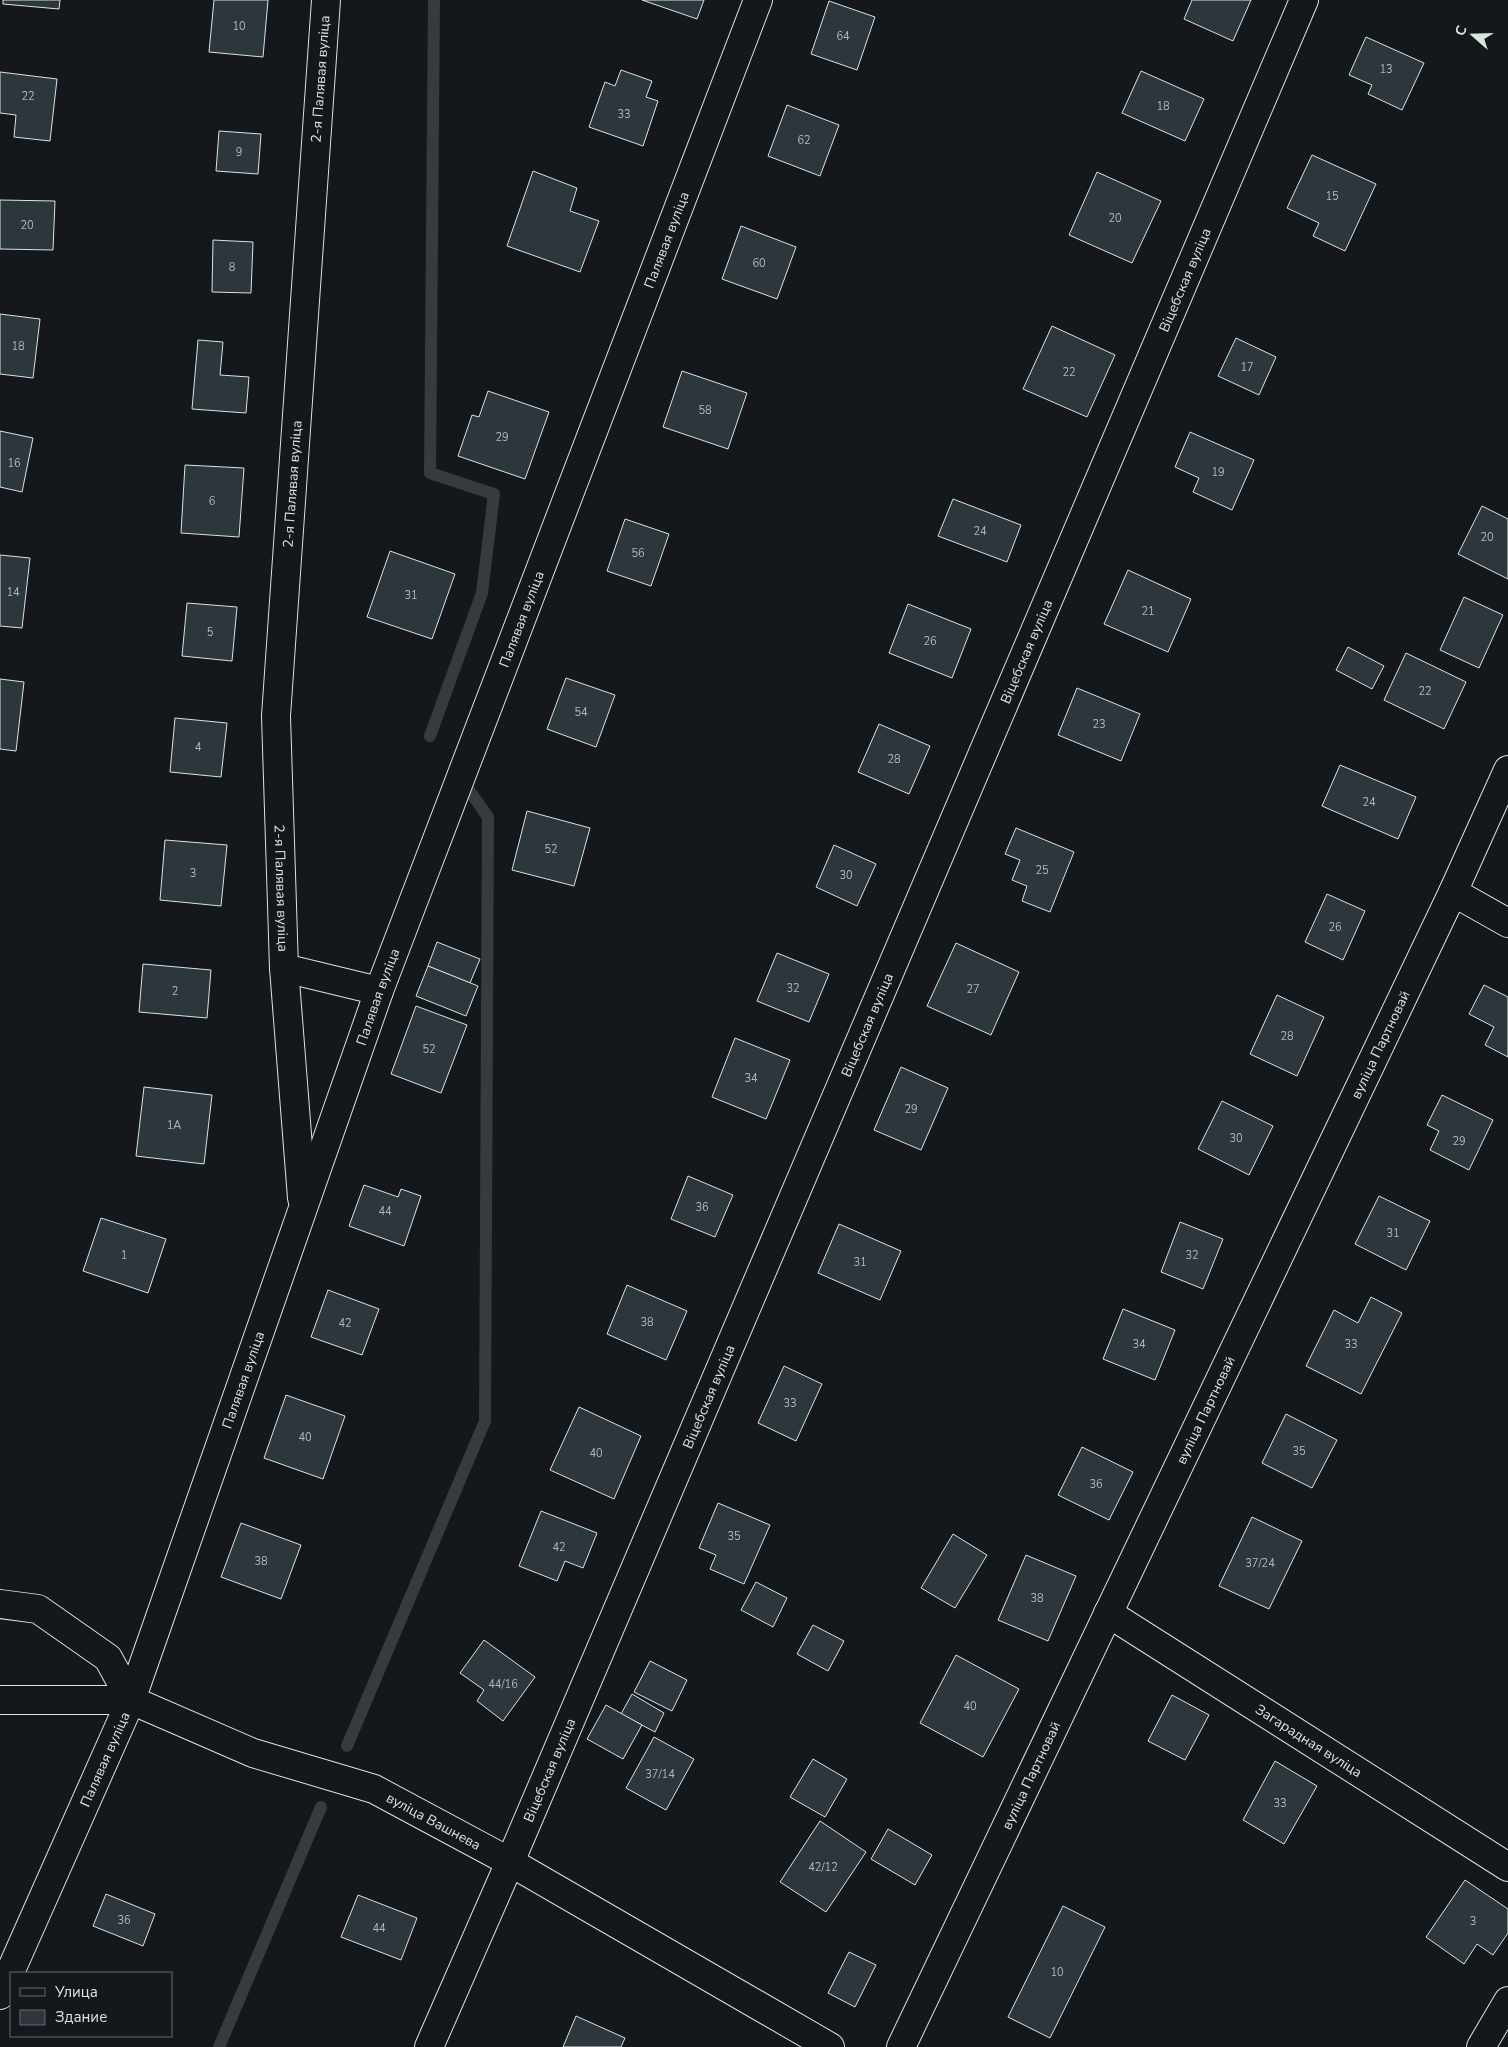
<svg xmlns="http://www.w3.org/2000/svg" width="1508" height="2047" viewBox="0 0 1508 2047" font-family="'Nunito Sans',sans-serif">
	<rect width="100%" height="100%" fill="#14181c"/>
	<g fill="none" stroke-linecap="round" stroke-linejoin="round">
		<!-- stream -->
		<g stroke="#363b3e" stroke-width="12">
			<path d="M430,736L482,593L494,494L430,473L434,0"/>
			<path d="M347,1746L485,1421L488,817L469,790"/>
			<path d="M219,2047L321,1807"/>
		</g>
	</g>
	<!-- building -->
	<g fill="#2c363c" stroke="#d8e6dc">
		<path d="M3,0H60L59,9L3,4Z"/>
		<path d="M214,0H268L263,57L209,52Z"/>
		<path d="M642,0H704L697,19Z"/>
		<path d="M1192,0H1251L1233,41L1184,19Z"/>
		<path d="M829,1L875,17L857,70L811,54Z"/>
		<path d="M1366,37L1424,63L1402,110L1368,94L1372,85L1349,75Z"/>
		<path d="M621,70L652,81L646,97L658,101L643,146L589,127L605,82L615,86Z"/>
		<path d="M1141,71L1204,99L1185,141L1122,113Z"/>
		<path d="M0,72L57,79L50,141L14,137L16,115L0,113Z"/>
		<path d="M787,105L839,125L820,176L768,156Z"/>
		<path d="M219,131L261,134L258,174L216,171Z"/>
		<path d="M1312,155L1376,184L1345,251L1313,236L1319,223L1287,208Z"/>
		<path d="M533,171L577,188L570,211L599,221L580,272L507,246Z"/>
		<path d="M1097,172L1161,201L1132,263L1069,235Z"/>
		<path d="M0,200L55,201L53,250L0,249Z"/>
		<path d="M741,226L796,247L777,299L722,279Z"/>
		<path d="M213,240L253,242L251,293L212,292Z"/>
		<path d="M0,314L40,319L33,378L0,374Z"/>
		<path d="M1052,326L1115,355L1087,417L1023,389Z"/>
		<path d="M1236,338L1276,357L1259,395L1218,376Z"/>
		<path d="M198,340L223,342L220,375L249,377L246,413L192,409Z"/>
		<path d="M682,371L747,393L728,449L663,427Z"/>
		<path d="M488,391L549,412L525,479L458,456L472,415L479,417Z"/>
		<path d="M0,431L33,438L22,492L0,487Z"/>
		<path d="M1190,432L1254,460L1232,510L1193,492L1199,478L1175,467Z"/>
		<path d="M185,465L244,468L239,537L181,533Z"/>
		<path d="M953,499L1021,525L1007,562L938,536Z"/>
		<path d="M1482,506L1508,519V579L1458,554Z"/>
		<path d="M625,519L669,534L651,586L607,571Z"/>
		<path d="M390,551L455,574L432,639L367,617Z"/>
		<path d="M0,555L30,558L22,628L0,626Z"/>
		<path d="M1128,570L1191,599L1168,652L1104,624Z"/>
		<path d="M1464,597L1503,615L1479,668L1440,650Z"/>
		<path d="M187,603L237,607L232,661L182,656Z"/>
		<path d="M908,604L971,629L952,678L889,653Z"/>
		<path d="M1348,647L1384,666L1372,689L1336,670Z"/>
		<path d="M1406,653L1466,682L1444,729L1384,700Z"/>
		<path d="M566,678L615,695L596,747L547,729Z"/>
		<path d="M0,679L24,682L16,751L0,749Z"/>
		<path d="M1077,688L1140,714L1121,761L1058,735Z"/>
		<path d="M175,718L227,723L221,777L170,772Z"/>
		<path d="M879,724L930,746L909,794L858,772Z"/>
		<path d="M1340,765L1416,797L1398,839L1322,806Z"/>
		<path d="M527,811L590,828L574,886L512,870Z"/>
		<path d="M1016,828L1074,852L1050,912L1022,901L1027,886L1012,880L1020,860L1005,854Z"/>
		<path d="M165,840L227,845L221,906L160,900Z"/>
		<path d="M834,845L876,864L857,906L816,887Z"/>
		<path d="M1327,894L1365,911L1343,960L1305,942Z"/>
		<path d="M437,942L480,959L470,983L428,966Z"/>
		<path d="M956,943L1019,972L991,1035L927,1006Z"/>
		<path d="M777,953L829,974L809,1022L757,1001Z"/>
		<path d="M143,964L211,970L207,1018L139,1012Z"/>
		<path d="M428,966L478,986L466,1016L416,996Z"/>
		<path d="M1484,985L1508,997V1057L1485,1045L1494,1027L1469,1014Z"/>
		<path d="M1277,995L1324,1017L1297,1076L1250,1054Z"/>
		<path d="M416,1006L467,1025L441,1093L391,1074Z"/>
		<path d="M735,1038L790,1060L766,1119L712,1097Z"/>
		<path d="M901,1067L948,1088L921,1150L874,1130Z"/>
		<path d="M144,1087L212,1095L204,1164L136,1156Z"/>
		<path d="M1442,1095L1493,1120L1469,1170L1430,1150L1439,1131L1427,1125Z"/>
		<path d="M1222,1101L1273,1126L1249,1175L1198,1149Z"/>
		<path d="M688,1176L733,1195L715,1237L671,1219Z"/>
		<path d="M364,1185L398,1197L401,1189L421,1196L404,1246L349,1226Z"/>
		<path d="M1379,1196L1430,1221L1406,1270L1355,1244Z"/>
		<path d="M101,1218L166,1239L148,1293L83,1271Z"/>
		<path d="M1180,1222L1223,1239L1203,1289L1161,1272Z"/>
		<path d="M839,1224L901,1251L880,1300L818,1273Z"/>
		<path d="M627,1285L687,1311L666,1360L607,1334Z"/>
		<path d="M328,1290L379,1309L362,1355L311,1337Z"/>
		<path d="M1371,1297L1402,1313L1361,1394L1306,1366L1334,1310L1358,1323Z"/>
		<path d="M1123,1309L1175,1330L1155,1380L1103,1359Z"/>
		<path d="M784,1366L822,1384L796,1441L758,1423Z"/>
		<path d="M286,1395L345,1416L323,1479L264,1458Z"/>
		<path d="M579,1407L641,1436L614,1499L550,1470Z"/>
		<path d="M1286,1414L1337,1440L1312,1488L1262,1463Z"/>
		<path d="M1082,1447L1133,1472L1109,1520L1058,1495Z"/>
		<path d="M718,1503L770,1525L744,1584L710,1569L716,1555L699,1548Z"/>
		<path d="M541,1511L597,1533L583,1568L565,1561L557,1581L519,1566Z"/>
		<path d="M1252,1517L1302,1541L1269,1609L1219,1586Z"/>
		<path d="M241,1523L301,1545L281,1599L221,1577Z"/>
		<path d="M953,1534L987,1555L955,1608L921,1588Z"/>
		<path d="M1026,1555L1076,1576L1048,1641L998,1620Z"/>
		<path d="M756,1582L787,1598L773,1627L741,1610Z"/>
		<path d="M813,1625L844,1641L828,1671L797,1654Z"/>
		<path d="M484,1640L535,1677L503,1721L477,1701L484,1690L460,1673Z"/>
		<path d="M956,1655L1019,1689L983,1757L920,1723Z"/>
		<path d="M650,1661L687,1680L672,1711L634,1692Z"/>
		<path d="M632,1694L664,1713L655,1732L621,1714Z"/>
		<path d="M1172,1695L1209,1715L1185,1760L1148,1741Z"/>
		<path d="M606,1705L642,1725L623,1759L587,1739Z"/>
		<path d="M654,1737L694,1759L666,1810L626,1788Z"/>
		<path d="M813,1759L847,1779L825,1817L790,1797Z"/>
		<path d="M1275,1761L1317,1786L1284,1844L1243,1820Z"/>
		<path d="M820,1821L866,1852L826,1912L780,1882Z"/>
		<path d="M888,1829L932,1855L915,1885L871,1859Z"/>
		<path d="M1465,1880L1508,1909V1933L1493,1955L1477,1944L1464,1964L1426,1937Z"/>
		<path d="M106,1894L155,1914L143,1946L93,1926Z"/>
		<path d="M358,1895L417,1918L401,1960L341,1937Z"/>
		<path d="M1063,1906L1105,1927L1050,2038L1008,2017Z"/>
		<path d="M849,1952L876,1965L855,2007L828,1993Z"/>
		<path d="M576,2016L625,2038L621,2047H563Z"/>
	</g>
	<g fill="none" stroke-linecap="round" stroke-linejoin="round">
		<!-- minor casing -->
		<g stroke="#d8e6dc" stroke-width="30">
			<g id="minor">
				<path id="s1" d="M326,0L276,716L284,968L379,991"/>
				<path d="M1453,892L1508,923"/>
				<path d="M284,968L302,1198"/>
				<path d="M0,1604L38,1609L108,1658L131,1700"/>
				<path id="s2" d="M1108,1613L1508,1867"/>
				<path id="s3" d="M0,1700H131L253,1753L374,1789L510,1862L830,2047"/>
				<path id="s4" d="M0,1995L131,1700L379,991L758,0"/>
				<path id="s5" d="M429,2047L510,1862L1304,0"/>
				<path id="s6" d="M901,2047L1453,892L1508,770"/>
				<path d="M1481,2047L1508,2001"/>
			</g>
		</g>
		<!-- minor -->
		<use href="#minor" stroke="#14181c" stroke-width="28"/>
	</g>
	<g text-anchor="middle" stroke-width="4" stroke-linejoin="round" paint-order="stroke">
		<!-- number labels -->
		<g font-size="11" fill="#adbab4">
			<text x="239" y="30">10</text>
			<text x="843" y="40">64</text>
			<text x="1386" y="73">13</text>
			<text x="28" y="100">22</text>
			<text x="1163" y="110">18</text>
			<text x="624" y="118">33</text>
			<text x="804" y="144">62</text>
			<text x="239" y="156">9</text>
			<text x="1332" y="200">15</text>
			<text x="1115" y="222">20</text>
			<text x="27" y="229">20</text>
			<text x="759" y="267">60</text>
			<text x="232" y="271">8</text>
			<text x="18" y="350">18</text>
			<text x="1247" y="371">17</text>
			<text x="1069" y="376">22</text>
			<text x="705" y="414">58</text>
			<text x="502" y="441">29</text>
			<text x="14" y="467">16</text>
			<text x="1218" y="476">19</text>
			<text x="212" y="505">6</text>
			<text x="980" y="535">24</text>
			<text x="1487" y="541">20</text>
			<text x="638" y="557">56</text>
			<text x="13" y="596">14</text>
			<text x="411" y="599">31</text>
			<text x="1148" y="615">21</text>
			<text x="210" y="636">5</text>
			<text x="930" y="645">26</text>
			<text x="1425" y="695">22</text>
			<text x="581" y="716">54</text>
			<text x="1099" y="728">23</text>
			<text x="198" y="751">4</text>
			<text x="894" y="763">28</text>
			<text x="1369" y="806">24</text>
			<text x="551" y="853">52</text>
			<text x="1042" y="874">25</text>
			<text x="193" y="877">3</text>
			<text x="846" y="879">30</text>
			<text x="1335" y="931">26</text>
			<text x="793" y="992">32</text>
			<text x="973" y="993">27</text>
			<text x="175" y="995">2</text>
			<text x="1287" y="1040">28</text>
			<text x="429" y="1053">52</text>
			<text x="751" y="1082">34</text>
			<text x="911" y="1113">29</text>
			<text x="174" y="1129">1А</text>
			<text x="1236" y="1142">30</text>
			<text x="1459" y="1145">29</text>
			<text x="702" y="1211">36</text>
			<text x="385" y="1215">44</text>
			<text x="1393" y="1237">31</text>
			<text x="124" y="1259">1</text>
			<text x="1192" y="1259">32</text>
			<text x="860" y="1266">31</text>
			<text x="647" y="1326">38</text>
			<text x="345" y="1327">42</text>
			<text x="1139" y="1348">34</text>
			<text x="1351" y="1348">33</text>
			<text x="790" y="1407">33</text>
			<text x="305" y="1441">40</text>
			<text x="1299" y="1455">35</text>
			<text x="596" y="1457">40</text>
			<text x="1096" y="1488">36</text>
			<text x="734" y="1540">35</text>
			<text x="559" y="1551">42</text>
			<text x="261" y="1565">38</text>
			<text x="1260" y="1567">37/24</text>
			<text x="1037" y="1602">38</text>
			<text x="503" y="1688">44/16</text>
			<text x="970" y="1710">40</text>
			<text x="660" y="1778">37/14</text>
			<text x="1280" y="1807">33</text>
			<text x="823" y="1871">42/12</text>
			<text x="124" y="1924">36</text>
			<text x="1473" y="1925">3</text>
			<text x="379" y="1932">44</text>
			<text x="1057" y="1976">10</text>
		</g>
		<!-- street labels -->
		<g font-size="14" fill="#d8e6dc" stroke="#14181c">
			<text transform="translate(320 79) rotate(-86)" y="5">2-я Палявая вуліца</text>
			<text dy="5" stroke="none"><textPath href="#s4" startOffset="1878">Палявая вуліца</textPath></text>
			<text dy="5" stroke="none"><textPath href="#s5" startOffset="1922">Віцебская вуліца</textPath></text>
			<text transform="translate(292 484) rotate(-86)" y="5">2-я Палявая вуліца</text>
			<text dy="5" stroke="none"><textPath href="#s4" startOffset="1472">Палявая вуліца</textPath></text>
			<text dy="5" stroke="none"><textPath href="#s5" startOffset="1518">Віцебская вуліца</textPath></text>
			<text dy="5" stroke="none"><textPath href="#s1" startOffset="890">2-я Палявая вуліца</textPath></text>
			<text dy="5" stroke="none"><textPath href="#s4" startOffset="1068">Палявая вуліца</textPath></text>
			<text dy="5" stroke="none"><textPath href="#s5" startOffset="1112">Віцебская вуліца</textPath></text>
			<text dy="5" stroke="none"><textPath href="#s6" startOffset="1111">вуліца Партновай</textPath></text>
			<text dy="5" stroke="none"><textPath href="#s4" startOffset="662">Палявая вуліца</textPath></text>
			<text dy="5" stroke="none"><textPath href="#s5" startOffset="708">Віцебская вуліца</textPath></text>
			<text dy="5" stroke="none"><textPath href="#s6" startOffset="706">вуліца Партновай</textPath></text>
			<text dy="5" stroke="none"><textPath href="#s2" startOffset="238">Загарадная вуліца</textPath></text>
			<text dy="5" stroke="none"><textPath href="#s4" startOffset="258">Палявая вуліца</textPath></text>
			<text dy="5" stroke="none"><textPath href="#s5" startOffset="302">Віцебская вуліца</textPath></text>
			<text dy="5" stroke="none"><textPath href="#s6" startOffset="301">вуліца Партновай</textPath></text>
			<text dy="5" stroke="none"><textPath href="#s3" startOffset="458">вуліца Вашнева</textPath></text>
		</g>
	</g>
	<!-- legend -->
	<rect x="10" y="1972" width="162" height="65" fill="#14181c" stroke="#626a69"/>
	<rect x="20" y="1988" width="25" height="8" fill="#14181c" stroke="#626a69"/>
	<text x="55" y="1997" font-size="15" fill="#d8e6dc">Улица</text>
	<rect x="20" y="2010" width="25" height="15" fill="#2c363c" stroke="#626a69"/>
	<text x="55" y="2022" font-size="15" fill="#d8e6dc">Здание</text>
	<!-- north arrow -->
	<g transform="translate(1473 35) rotate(290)" stroke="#14181c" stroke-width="4" paint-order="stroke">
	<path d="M0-4L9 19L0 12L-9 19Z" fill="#d8e6dc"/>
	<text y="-8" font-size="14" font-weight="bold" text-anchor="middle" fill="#d8e6dc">С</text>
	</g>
</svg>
